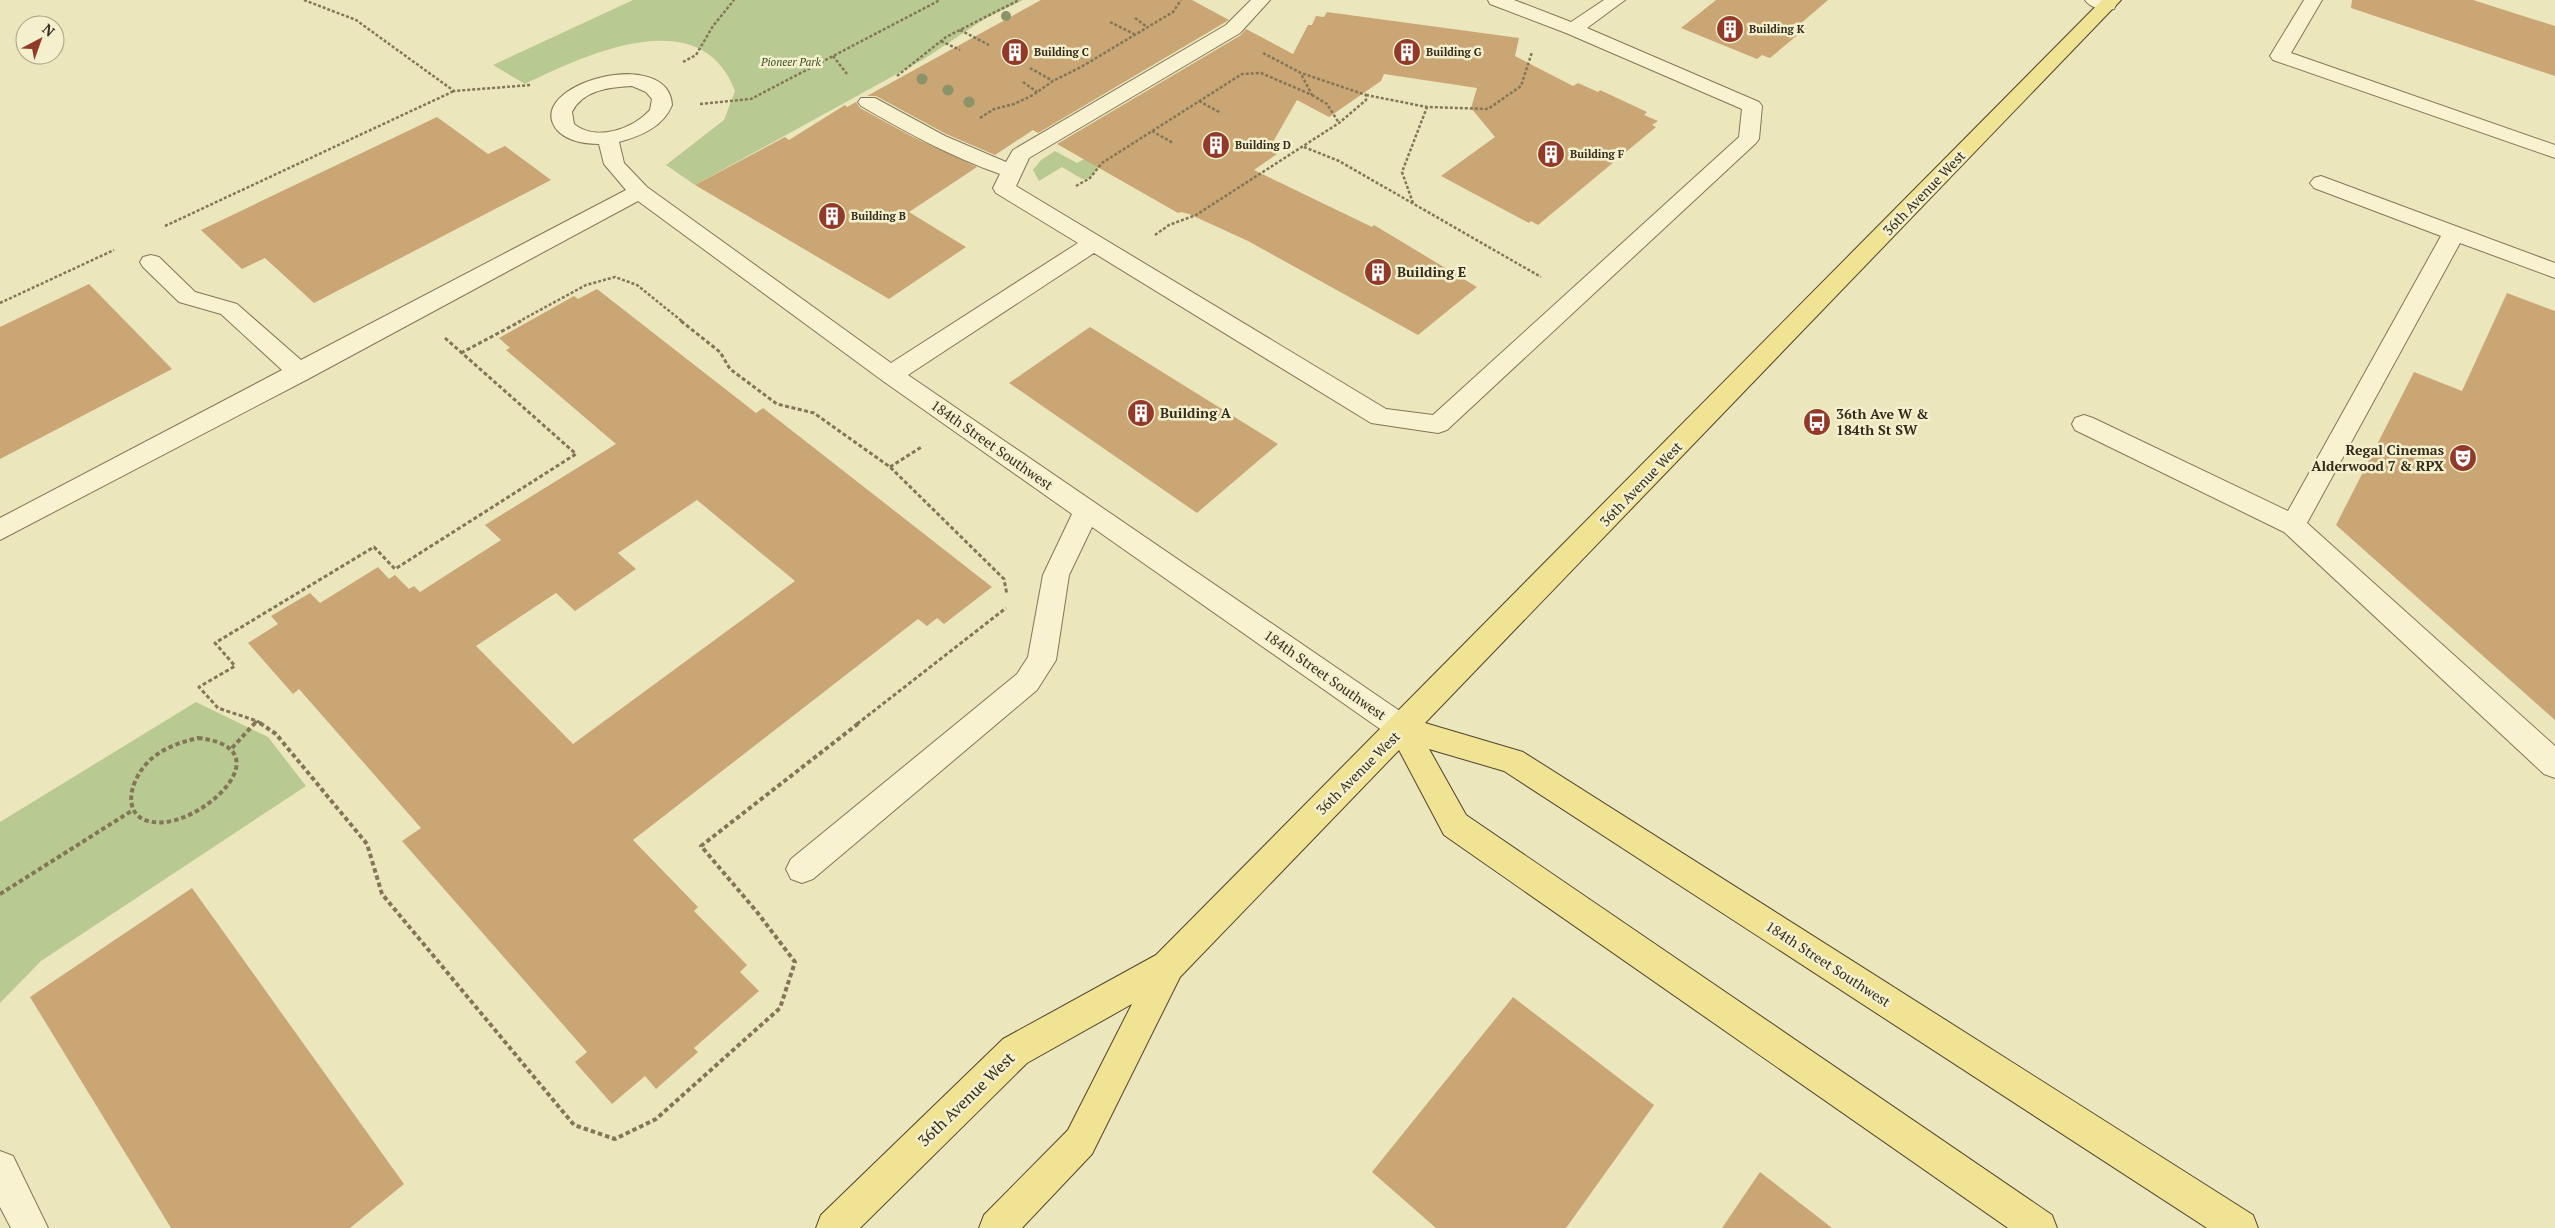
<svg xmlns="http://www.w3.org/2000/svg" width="2555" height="1228" viewBox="0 0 2555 1228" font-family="'PT Serif',serif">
	<rect width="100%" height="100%" fill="#ece6bd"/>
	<!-- green -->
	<g fill="#b9c992">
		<path d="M633,0H1023L986,18L924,59L695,185L666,165L724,120L735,91C701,0 585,55 525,84L493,65Z"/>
		<path d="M1144,126L1102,163L1090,178L1082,179L1062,167L1039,181L1033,170L1041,160L1055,151L1077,163Z"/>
		<path d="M196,702L268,737L306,786L41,961L0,1003V822Z"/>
	</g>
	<!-- building -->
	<g fill="#caa674" fill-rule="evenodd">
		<path d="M1041,0H1192L1229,20L1038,133L1033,130L995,155L946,134L876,96H867Z"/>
		<path d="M1716,0H1828L1799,25L1806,28L1770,58L1762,55L1757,59L1681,28Z"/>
		<path d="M2352,0H2473L2555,26V76L2351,8Z"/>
		<path d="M1327,12L1519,38L1515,56L1573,86L1578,83L1598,92L1600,90L1647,112L1644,115L1658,121L1652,125L1656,127L1538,225L1531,221L1529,223L1441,176L1495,137L1471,108L1477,88L1384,74L1381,81L1329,117L1297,100L1269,149L1277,154L1254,170L1372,227L1374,225L1477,287L1418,335L1248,241L1189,214L1181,212L1178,213L1057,144L1241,35L1246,29L1293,54L1308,25H1312L1316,16L1324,17Z"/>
		<path d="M856,102L860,108L911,136L977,167L909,212L966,247L889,299L695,185L785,137L789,140L845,105L847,107Z"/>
		<path d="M437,117L488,154L505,146L551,180L314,303L265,258L242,269L201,230Z"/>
		<path d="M89,284L172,369L0,459V327Z"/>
		<path d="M597,289L756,413L763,408L992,587L944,624L937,618L927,626L918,619L633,840L698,907L694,911L747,965L740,972L759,991L694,1048L698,1052L656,1089L645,1076L612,1104L575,1062L587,1052L402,841L421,828L299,689L293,694L248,643L278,624L271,616L310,593L320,603L378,567L389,579L395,575L409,589L414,586L420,592L501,540L485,525L616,444L506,350L510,348L499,338L574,296L578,299ZM697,500L795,581L573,744L476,646L556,593L575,611L636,569L618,553Z"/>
		<path d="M2507,293L2555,311V720L2336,525L2414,372L2462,391Z"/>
		<path d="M1090,327L1278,444L1197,513L1009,383Z"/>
		<path d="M192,888L404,1184L350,1228H171L30,997Z"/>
		<path d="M1513,997L1654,1105L1566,1228H1436L1372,1172Z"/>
		<path d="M1760,1172L1832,1228H1722Z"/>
	</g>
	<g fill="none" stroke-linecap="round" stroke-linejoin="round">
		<!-- minor casing -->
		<g stroke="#837657" stroke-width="2">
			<g id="minor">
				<path d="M1251,0H1270L1240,33L1029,158L1016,186L1386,409L1433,415L1739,137L1742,109L1566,33L1490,4L1488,0H1514L1571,22L1604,0H1625L1587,28L1759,102L1762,106L1759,139L1756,143L1447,430L1438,433L1371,423L1094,253L908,375L1413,720L1418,729L1413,738L1403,741L1393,738L1092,527L1069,575L1056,660L1037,690L813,879L802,883L791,879L786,869L791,859L1017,674L1028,657L1043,575L1072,514L883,381L638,201L308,379L0,540V518L282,370L221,314L179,302L143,267L140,262L143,257L151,255L159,257L195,292L237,304L301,360L626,190L604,164L599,144C585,144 567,141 557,130C521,85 669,44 672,105C663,127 641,136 619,142L624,163L647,187L891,363L1078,243L996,193L993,188L1000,174C951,157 906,132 861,106L858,102L861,98H875L945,136L1006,162L1013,150L1226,25ZM632,86L646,92L652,99L650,110C633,129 596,142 574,124L572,112C583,90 610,87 632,86Z"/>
				<path d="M2085,0H2111L2116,5L2114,9C2104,11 2090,8 2085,0Z"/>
				<path d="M2304,0H2322L2291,53L2555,145V158L2273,60L2270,56Z"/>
				<path d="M2321,176L2555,263V278L2460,243L2307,523L2555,746V778L2544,774L2284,532L2075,430L2072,424L2075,418L2084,415L2093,418L2288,511L2441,236L2314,188L2310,183L2314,178Z"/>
				<path d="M0,1151L13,1156L48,1228H11L0,1207Z"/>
			</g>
		</g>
		<!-- major casing -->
		<g stroke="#51432c" stroke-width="2">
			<path id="major" d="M2102,0H2121L1425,723L1523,752L2253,1215L2258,1228H2207L1504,771L1429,749L1466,815L2052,1215L2057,1228H2008L1444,835L1399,750L1180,977L1092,1154L1022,1228H979L984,1215L1068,1130L1132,1004L1027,1063L860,1228H816L821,1215L1003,1039L1156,955Z"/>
		</g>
		<!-- path-far2 -->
		<g stroke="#837657" stroke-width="2.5" stroke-dasharray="3 2" stroke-linecap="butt">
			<path d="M304,0L356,20L454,91L531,85"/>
			<path d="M1135,18L1147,27"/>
			<path d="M1110,22L1134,34"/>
			<path d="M960,30L989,45"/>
			<path d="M941,41L960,50"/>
			<path d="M833,56L847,74"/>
			<path d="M683,62L696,55L713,26L734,0"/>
			<path d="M1030,68L1053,81"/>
			<path d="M897,76L946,37L1019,0"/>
			<path d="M1023,82L1037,92"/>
			<path d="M1312,95L1327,104L1339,123"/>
			<path d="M1366,95L1427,107L1488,109L1521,86L1532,52"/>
			<path d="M1199,101L1221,113"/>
			<path d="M700,104L751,99L940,0"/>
			<path d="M980,118L994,109L1014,104L1033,95L1053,81L1081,67L1173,12L1181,0"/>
			<path d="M1152,131L1173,143"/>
			<path d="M1304,147L1339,161L1541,277"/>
			<path d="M1076,186L1090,178L1102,163L1242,74L1261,73L1312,95L1301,74"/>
			<path d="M1413,203L1402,172L1427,107"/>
			<path d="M165,226L454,91"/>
			<path d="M1155,235L1169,225L1196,215L1339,123L1366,100V95L1301,73L1263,53"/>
			<path d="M0,303L114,250"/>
			<path d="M518,322L586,285L615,277L637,285L683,322"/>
		</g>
		<!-- path-far1 -->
		<g stroke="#837657" stroke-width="3" stroke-dasharray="4 2.5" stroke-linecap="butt">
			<path d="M681,321L720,352L730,369L777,404L814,413L890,467L1004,579L1007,595"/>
			<path d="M461,353L521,321"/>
			<path d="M890,467L923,446"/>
			<path d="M257,721L262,724"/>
			<path d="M254,724L257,721L218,708L199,687L235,666L215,643L374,547L395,569L576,454L445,338"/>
			<path d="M857,724L1006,608"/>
		</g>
		<!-- path -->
		<g stroke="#837657" stroke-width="4" stroke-dasharray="4.5 3" stroke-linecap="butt">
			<path d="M260,723L276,734L367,844L382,894L574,1125L615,1139L656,1119L780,1008L795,962L757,912L701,846L859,723"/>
			<path d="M198,738C280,747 213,816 166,822C120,827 125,784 150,760C163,748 181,742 198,738Z"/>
			<path d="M232,748L255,723"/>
			<path d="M0,894L133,810"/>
		</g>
		<!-- minor -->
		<use href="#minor" fill="#f8f2d0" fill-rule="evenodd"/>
		<!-- major -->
		<use href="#major" fill="#f0e394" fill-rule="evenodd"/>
	</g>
	<!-- trees -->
	<g fill="#8b9368">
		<circle cx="1006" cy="16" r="5"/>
		<circle cx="1083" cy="54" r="5"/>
		<circle cx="922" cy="79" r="5.5"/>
		<circle cx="948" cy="90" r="5.5"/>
		<circle cx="969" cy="102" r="5.5"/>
	</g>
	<!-- icons -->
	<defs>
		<g id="building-disc" transform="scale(1.4375)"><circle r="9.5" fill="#913a29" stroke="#f4efcc"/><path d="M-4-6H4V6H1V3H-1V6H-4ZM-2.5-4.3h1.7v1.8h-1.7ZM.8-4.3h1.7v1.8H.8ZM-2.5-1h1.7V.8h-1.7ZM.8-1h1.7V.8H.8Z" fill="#fff"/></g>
		<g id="bus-disc" transform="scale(1.4375)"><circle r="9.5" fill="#913a29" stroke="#f4efcc"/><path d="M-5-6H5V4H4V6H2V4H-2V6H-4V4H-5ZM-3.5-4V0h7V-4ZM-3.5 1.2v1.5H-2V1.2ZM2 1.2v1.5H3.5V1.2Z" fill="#fff"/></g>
		<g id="theatre-disc" transform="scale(1.4375)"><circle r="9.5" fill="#913a29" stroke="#f4efcc"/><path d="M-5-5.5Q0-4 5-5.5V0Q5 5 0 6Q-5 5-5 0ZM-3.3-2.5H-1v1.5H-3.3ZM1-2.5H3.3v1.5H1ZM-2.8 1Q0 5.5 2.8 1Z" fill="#fff"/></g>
	</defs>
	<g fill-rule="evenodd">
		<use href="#building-disc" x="1730" y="29"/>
		<use href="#building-disc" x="1015" y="52"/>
		<use href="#building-disc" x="1407" y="52"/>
		<use href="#building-disc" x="1216" y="145"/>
		<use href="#building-disc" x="1551" y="154"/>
		<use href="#building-disc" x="832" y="216"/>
		<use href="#building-disc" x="1378" y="272"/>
		<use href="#building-disc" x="1141" y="413"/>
		<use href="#bus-disc" x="1817" y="422"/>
		<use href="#theatre-disc" x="2463" y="458"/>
	</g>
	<g text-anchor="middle" stroke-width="5" stroke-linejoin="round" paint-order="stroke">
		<!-- far-poi labels -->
		<g font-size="11" font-weight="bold" fill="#332b1b" stroke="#f4efcc" text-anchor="start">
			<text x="1749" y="33">Building K</text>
			<text x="1034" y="56">Building C</text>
			<text x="1426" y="56">Building G</text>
			<text x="1235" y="149">Building D</text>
			<text x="1570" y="158">Building F</text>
			<text x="851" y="220">Building B</text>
		</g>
		<!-- far-park labels -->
		<g font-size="11" font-style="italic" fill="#3c4f22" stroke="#f4efcc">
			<text x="791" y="66">Pioneer Park</text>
		</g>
		<!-- street labels -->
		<g font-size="14" fill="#332b1b" stroke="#f4efcc">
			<text transform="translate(1924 193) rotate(-46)" y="5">36th Avenue West</text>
			<text transform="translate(992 445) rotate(35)" y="5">184th Street Southwest</text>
			<text transform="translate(1641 484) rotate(-46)" y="5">36th Avenue West</text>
			<text transform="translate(1325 675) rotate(35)" y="5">184th Street Southwest</text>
			<text transform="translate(1358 773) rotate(-45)" y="5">36th Avenue West</text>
			<text transform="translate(1828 964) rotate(33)" y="5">184th Street Southwest</text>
		</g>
		<!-- poi labels -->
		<g font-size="14" font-weight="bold" fill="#332b1b" stroke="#f4efcc" text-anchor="start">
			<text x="1397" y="277">Building E</text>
			<text x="1160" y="418">Building A</text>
			<text x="1836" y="419">36th Ave W &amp;<tspan x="1836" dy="16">184th St SW</tspan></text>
			<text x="2444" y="455" text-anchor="end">Regal Cinemas<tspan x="2444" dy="16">Alderwood 7 &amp; RPX</tspan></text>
		</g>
		<!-- near-street labels -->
		<g font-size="16" fill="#332b1b" stroke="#f4efcc">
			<text transform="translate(966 1099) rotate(-44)" y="6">36th Avenue West</text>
		</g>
	</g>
	<!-- north arrow -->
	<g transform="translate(40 40) rotate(41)"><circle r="24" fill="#f4efcc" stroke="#a7a185"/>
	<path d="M0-4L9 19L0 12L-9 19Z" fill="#913a29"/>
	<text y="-8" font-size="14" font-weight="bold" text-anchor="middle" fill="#332b1b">N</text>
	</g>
</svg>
